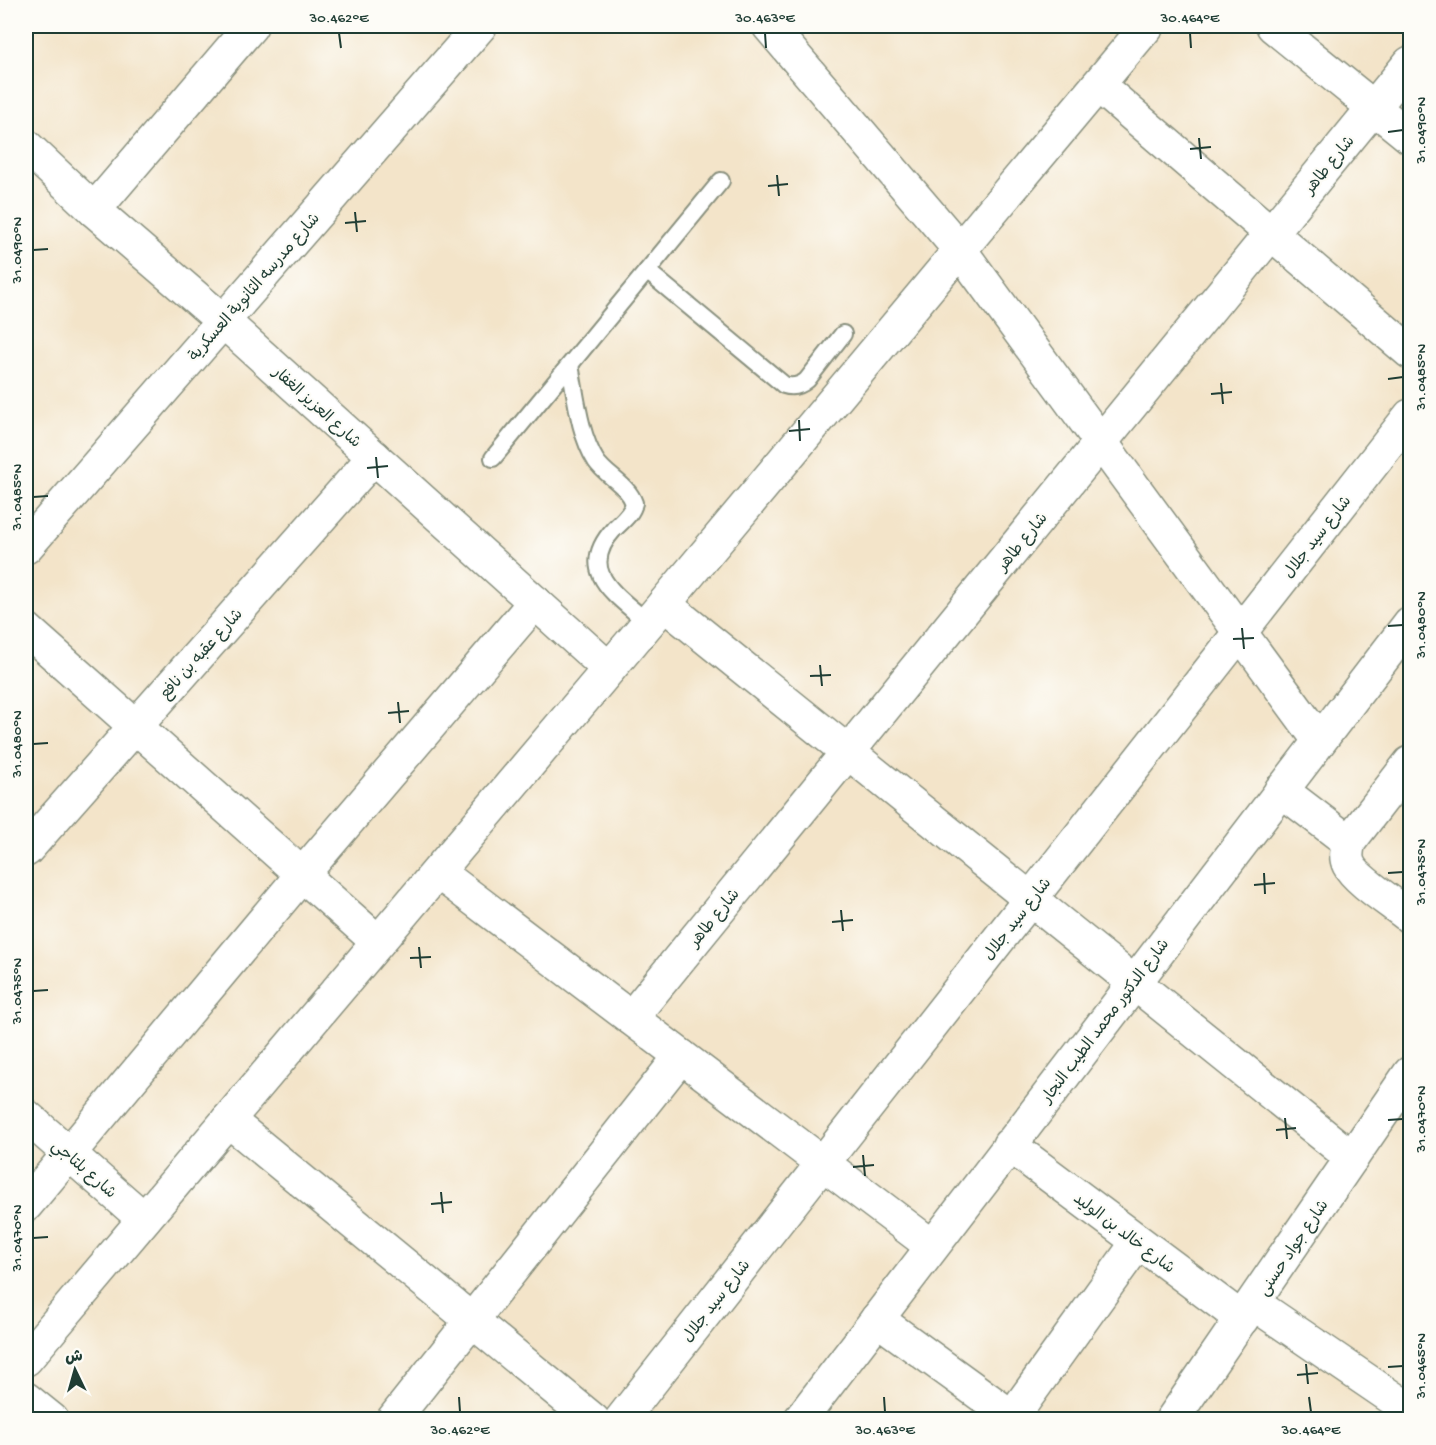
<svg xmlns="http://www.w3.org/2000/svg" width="1436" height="1445" viewBox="0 0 1436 1445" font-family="'Gochi Hand','Playpen Sans Arabic',sans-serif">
	<rect width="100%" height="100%" fill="#fdfcf7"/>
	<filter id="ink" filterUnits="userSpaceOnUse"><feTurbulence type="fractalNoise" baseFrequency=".0167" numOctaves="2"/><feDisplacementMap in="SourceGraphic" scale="12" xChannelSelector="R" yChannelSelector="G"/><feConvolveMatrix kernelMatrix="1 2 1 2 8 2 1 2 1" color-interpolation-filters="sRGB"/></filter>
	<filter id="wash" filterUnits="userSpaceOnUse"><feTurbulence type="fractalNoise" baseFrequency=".008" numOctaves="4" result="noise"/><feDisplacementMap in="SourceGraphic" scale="24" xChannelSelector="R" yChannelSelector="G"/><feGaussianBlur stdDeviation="1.35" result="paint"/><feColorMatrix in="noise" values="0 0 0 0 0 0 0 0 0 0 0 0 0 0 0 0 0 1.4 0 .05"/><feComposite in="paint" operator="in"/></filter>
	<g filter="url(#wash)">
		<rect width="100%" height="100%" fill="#f3e4c9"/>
	</g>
	<g filter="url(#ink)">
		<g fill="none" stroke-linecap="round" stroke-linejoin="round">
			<!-- service casing -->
			<g stroke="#89907e" stroke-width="20">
				<g id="service">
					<path d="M647,271L784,385C793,388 800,386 807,380L843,334"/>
					<path d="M570,365C576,396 579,434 596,461C606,476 628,485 634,503C632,514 621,522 614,529C575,572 617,595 648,623"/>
					<path d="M493,458L721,181"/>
				</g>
			</g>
			<!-- minor casing -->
			<g stroke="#89907e" stroke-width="36">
				<g id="minor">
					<path d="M769,26L960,250L1319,740"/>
					<path d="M1273,26L1410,137"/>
					<path d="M1098,85L1410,352"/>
					<path d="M26,146L94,210L223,321L609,669"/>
					<path d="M94,210L251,26"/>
					<path d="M26,547L480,26"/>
					<path d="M664,604L1352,1158"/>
					<path d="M26,629L378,942"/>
					<path d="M1410,763L1349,842C1347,850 1345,857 1349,865C1356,880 1396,905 1410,917"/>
					<path d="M1281,790L1349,842"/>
					<path d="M26,850L374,457"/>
					<path d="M438,872L932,1246"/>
					<path d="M631,1018L1410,63"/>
					<path d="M26,1116L144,1219"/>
					<path d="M228,1120L593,1420"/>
					<path d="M1009,1145L1242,1319"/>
					<path d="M26,1205L302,875L535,602"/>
					<path d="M1253,1303L1410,1410"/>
					<path d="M877,1319L1016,1420"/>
					<path d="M26,1359L664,604L1147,26"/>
					<path d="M26,1399L52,1420"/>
					<path d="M393,1420L681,1056"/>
					<path d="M621,1420L1410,416"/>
					<path d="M800,1420L1410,623"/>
					<path d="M1010,1420L1138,1242"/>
					<path d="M1172,1420L1410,1073"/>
				</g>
			</g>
			<!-- service -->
			<use href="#service" stroke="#fff" stroke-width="16"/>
			<!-- minor -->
			<use href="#minor" stroke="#fff" stroke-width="33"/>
		</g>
	</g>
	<!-- ticks -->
	<path fill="none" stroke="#1f3d34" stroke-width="2" d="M339,33L341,48M765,33L766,48M1190,33L1191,48M1388,132L1403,130M1199,138L1201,159M1190,149L1211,147M777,175L779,196M768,186L788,184M355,212L357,232M345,223L366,221M33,250L48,249M1388,379L1403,377M1221,383L1223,404M1211,394L1232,392M799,420L800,441M789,431L810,429M376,457L378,478M367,468L388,466M33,497L48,496M1388,626L1403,625M1242,628L1244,649M1233,639L1254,638M820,665L822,686M810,676L831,675M398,702L400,723M388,713L409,711M33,744L48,743M1264,873L1265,894M1388,873L1403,872M1254,885L1275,883M841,910L843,931M832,922L853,920M419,947L421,968M410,958L431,957M33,991L48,990M1285,1118L1287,1139M1388,1120L1403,1119M1276,1130L1296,1128M863,1155L865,1176M853,1167L874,1165M441,1192L443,1213M431,1204L452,1202M33,1238L48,1237M1306,1364L1308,1384M1388,1367L1403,1366M1297,1375L1318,1373M459,1397L460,1412M884,1397L885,1412M1309,1397L1311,1412"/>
	<g text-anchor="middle" stroke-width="4.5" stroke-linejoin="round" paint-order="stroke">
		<!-- street labels -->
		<g font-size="16" fill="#1f3d34" stroke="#fdfcf7">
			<text transform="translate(1328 164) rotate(-51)" y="6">شارع طاهر</text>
			<text transform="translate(253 286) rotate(-49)" y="6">شارع مدرسه الثانوية العسكرية</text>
			<text transform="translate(318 406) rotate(42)" y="6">شارع العزيز الغفار</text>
			<text transform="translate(1316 536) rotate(-52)" y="6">شارع سيد جلال</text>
			<text transform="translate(1021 541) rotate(-51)" y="6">شارع طاهر</text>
			<text transform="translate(200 653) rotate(-48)" y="6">شارع عقبه بن نافع</text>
			<text transform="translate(713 917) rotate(-51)" y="6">شارع طاهر</text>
			<text transform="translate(1016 918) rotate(-52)" y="6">شارع سيد جلال</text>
			<text transform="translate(1104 1020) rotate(-53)" y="6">شارع الدكتور محمد الطيب النجار</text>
			<text transform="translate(85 1168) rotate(41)" y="6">شارع بلتاجي</text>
			<text transform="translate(1125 1232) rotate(37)" y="6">شارع خالد بن الوليد</text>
			<text transform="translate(1292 1247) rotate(-56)" y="6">شارع جواد حسنى</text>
			<text transform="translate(715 1300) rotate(-52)" y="6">شارع سيد جلال</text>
		</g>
	</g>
	<!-- margin -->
	<rect width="1436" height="1445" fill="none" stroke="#fdfcf7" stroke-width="66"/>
	<!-- north arrow -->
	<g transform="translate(75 1370) rotate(355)" stroke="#fdfcf7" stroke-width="4.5" paint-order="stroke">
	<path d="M0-4.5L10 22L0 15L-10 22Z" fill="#1f3d34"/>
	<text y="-9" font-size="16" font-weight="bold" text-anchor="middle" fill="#1f3d34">ش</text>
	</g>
	<rect x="33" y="33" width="1370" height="1379" fill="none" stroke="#1f3d34" stroke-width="2"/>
	<g font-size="15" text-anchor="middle" fill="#1f3d34">
		<text x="339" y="22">30.462°E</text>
		<text x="765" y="22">30.463°E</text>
		<text x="1190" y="22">30.464°E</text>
		<text transform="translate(1420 130) rotate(-90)" y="5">31.0490°N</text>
		<text transform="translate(16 250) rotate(-90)" y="5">31.0490°N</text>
		<text transform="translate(1420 377) rotate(-90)" y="5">31.0485°N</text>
		<text transform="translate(16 497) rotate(-90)" y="5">31.0485°N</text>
		<text transform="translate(1420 625) rotate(-90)" y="5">31.0480°N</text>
		<text transform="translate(16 744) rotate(-90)" y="5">31.0480°N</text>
		<text transform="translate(1420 872) rotate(-90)" y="5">31.0475°N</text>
		<text transform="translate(16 991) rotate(-90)" y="5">31.0475°N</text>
		<text transform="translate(1420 1119) rotate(-90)" y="5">31.0470°N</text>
		<text transform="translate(16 1238) rotate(-90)" y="5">31.0470°N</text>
		<text transform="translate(1420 1366) rotate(-90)" y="5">31.0465°N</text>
		<text x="460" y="1434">30.462°E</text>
		<text x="885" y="1434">30.463°E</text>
		<text x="1311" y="1434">30.464°E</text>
	</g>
</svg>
